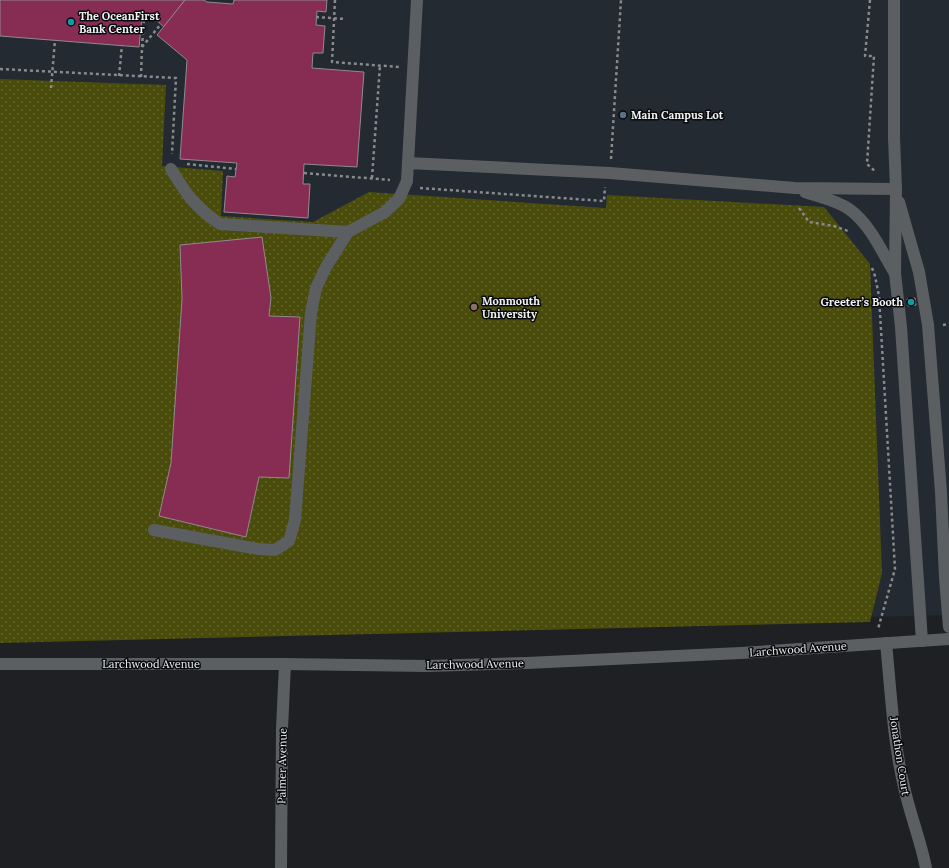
<svg xmlns="http://www.w3.org/2000/svg" width="949" height="868" viewBox="0 0 949 868" font-family="Lora,serif">
	<defs>
		<pattern id="park-dots" width="8" height="8" patternUnits="userSpaceOnUse"><rect width="8" height="8" fill="#4a4c0c"/><path d="M2 2h.1M6 6h.1" fill="none" stroke="#656630" stroke-width="1.8" stroke-linecap="round"/></pattern>
	</defs>
	<rect width="100%" height="100%" fill="#1e2023"/>
	<!-- built -->
	<path fill="#232a31" d="M0,0H949V615L0,640Z"/>
	<!-- park -->
	<path fill="url(#park-dots)" d="M0,79L166,85L162,166L223,171L221,216L313,222L369,192L606,208L607,195L824,207L870,264L882,573L870,622L0,643Z"/>
	<!-- building -->
	<g fill="#872d54" stroke="#908b8c">
		<path d="M0,0H185L164,27L156,20L142,18L139,47L0,36Z"/>
		<path d="M185,0H204L207,2L233,4L234,0H327L326,12L317,11L316,25L325,26L323,53H313L312,68L364,72L357,167L304,164L303,184H310L308,218L224,212L227,176L235,177L237,163L180,159L187,60L157,35Z"/>
		<path d="M262,237L271,298L269,316L300,317L289,478L259,477L246,537L159,516L171,463L182,299L180,245Z"/>
		<path d="M915,298L916,305L908,306L907,299Z"/>
	</g>
	<g fill="none" stroke-linecap="round" stroke-linejoin="round">
		<!-- path -->
		<g stroke="#888a8c" stroke-width="2.5" stroke-dasharray="3 3" stroke-linecap="butt">
			<path d="M335,0L332,62L399,67"/>
			<path d="M870,0L865,56H874L867,164L876,172"/>
			<path d="M316,17L345,19"/>
			<path d="M142,47L144,19"/>
			<path d="M0,69L176,78L172,154"/>
			<path d="M119,76L122,45"/>
			<path d="M141,77L142,47L161,24"/>
			<path d="M51,88L55,40"/>
			<path d="M611,159L621,0"/>
			<path d="M187,164L236,169"/>
			<path d="M304,173L390,180"/>
			<path d="M372,178L380,65"/>
			<path d="M420,188L604,201L605,187"/>
			<path d="M799,208L809,222L834,226L848,231"/>
			<path d="M872,268L875,276L879,296L895,569L878,629"/>
			<path d="M943,325L949,324"/>
		</g>
		<!-- minor -->
		<g stroke="#5c5f62" stroke-width="12">
			<path d="M894,0V138L896,189L895,273L901,327L922,641"/>
			<path d="M408,163L610,173L795,188L896,189"/>
			<path d="M171,169C186,194 195,207 220,224L348,232L385,212L399,199L407,181L417,0"/>
			<path d="M805,192C819,197 836,200 849,209C870,224 881,250 894,272"/>
			<path d="M899,202L919,272L928,325L941,492L945,578L949,627"/>
			<path d="M154,530L258,549L275,550L289,541L295,520L311,313L316,288L326,267L348,232"/>
			<path d="M886,643C891,692 893,743 905,791C911,817 921,842 926,868"/>
			<path d="M0,664H285L427,666L527,663L741,653L949,639"/>
			<path d="M281,868L282,729L285,664"/>
		</g>
	</g>
	<!-- markers -->
	<g fill="#0f9aa8" stroke="#090a0b" stroke-width="1.5">
		<circle cx="71" cy="22" r="4"/>
		<circle cx="911" cy="302" r="4"/>
	</g>
	<circle fill="#5c6f8a" stroke="#090a0b" stroke-width="1.5" cx="623" cy="115" r="4"/>
	<circle fill="#8d6e63" stroke="#090a0b" stroke-width="1.5" cx="474" cy="307" r="4"/>
	<g text-anchor="middle" stroke-width="3" stroke-linejoin="round" paint-order="stroke">
		<!-- poi labels -->
		<g font-size="11" font-weight="bold" fill="#f1f2f4" stroke="#090a0b" text-anchor="start">
			<text x="79" y="20">The OceanFirst<tspan x="79" dy="13">Bank Center</tspan></text>
			<text x="631" y="119">Main Campus Lot</text>
			<text x="482" y="305">Monmouth<tspan x="482" dy="13">University</tspan></text>
			<text x="903" y="306" text-anchor="end">Greeter’s Booth</text>
		</g>
		<!-- street labels -->
		<g font-size="11" fill="#f1f2f4" stroke="#090a0b">
			<text transform="translate(798 649) rotate(-4)" y="4">Larchwood Avenue</text>
			<text x="151" y="668">Larchwood Avenue</text>
			<text transform="translate(475 664) rotate(-1)" y="4">Larchwood Avenue</text>
			<text transform="translate(900 756) rotate(81)" y="4">Jonathon Court</text>
			<text transform="translate(282 766) rotate(-89)" y="4">Palmer Avenue</text>
		</g>
	</g>
</svg>
